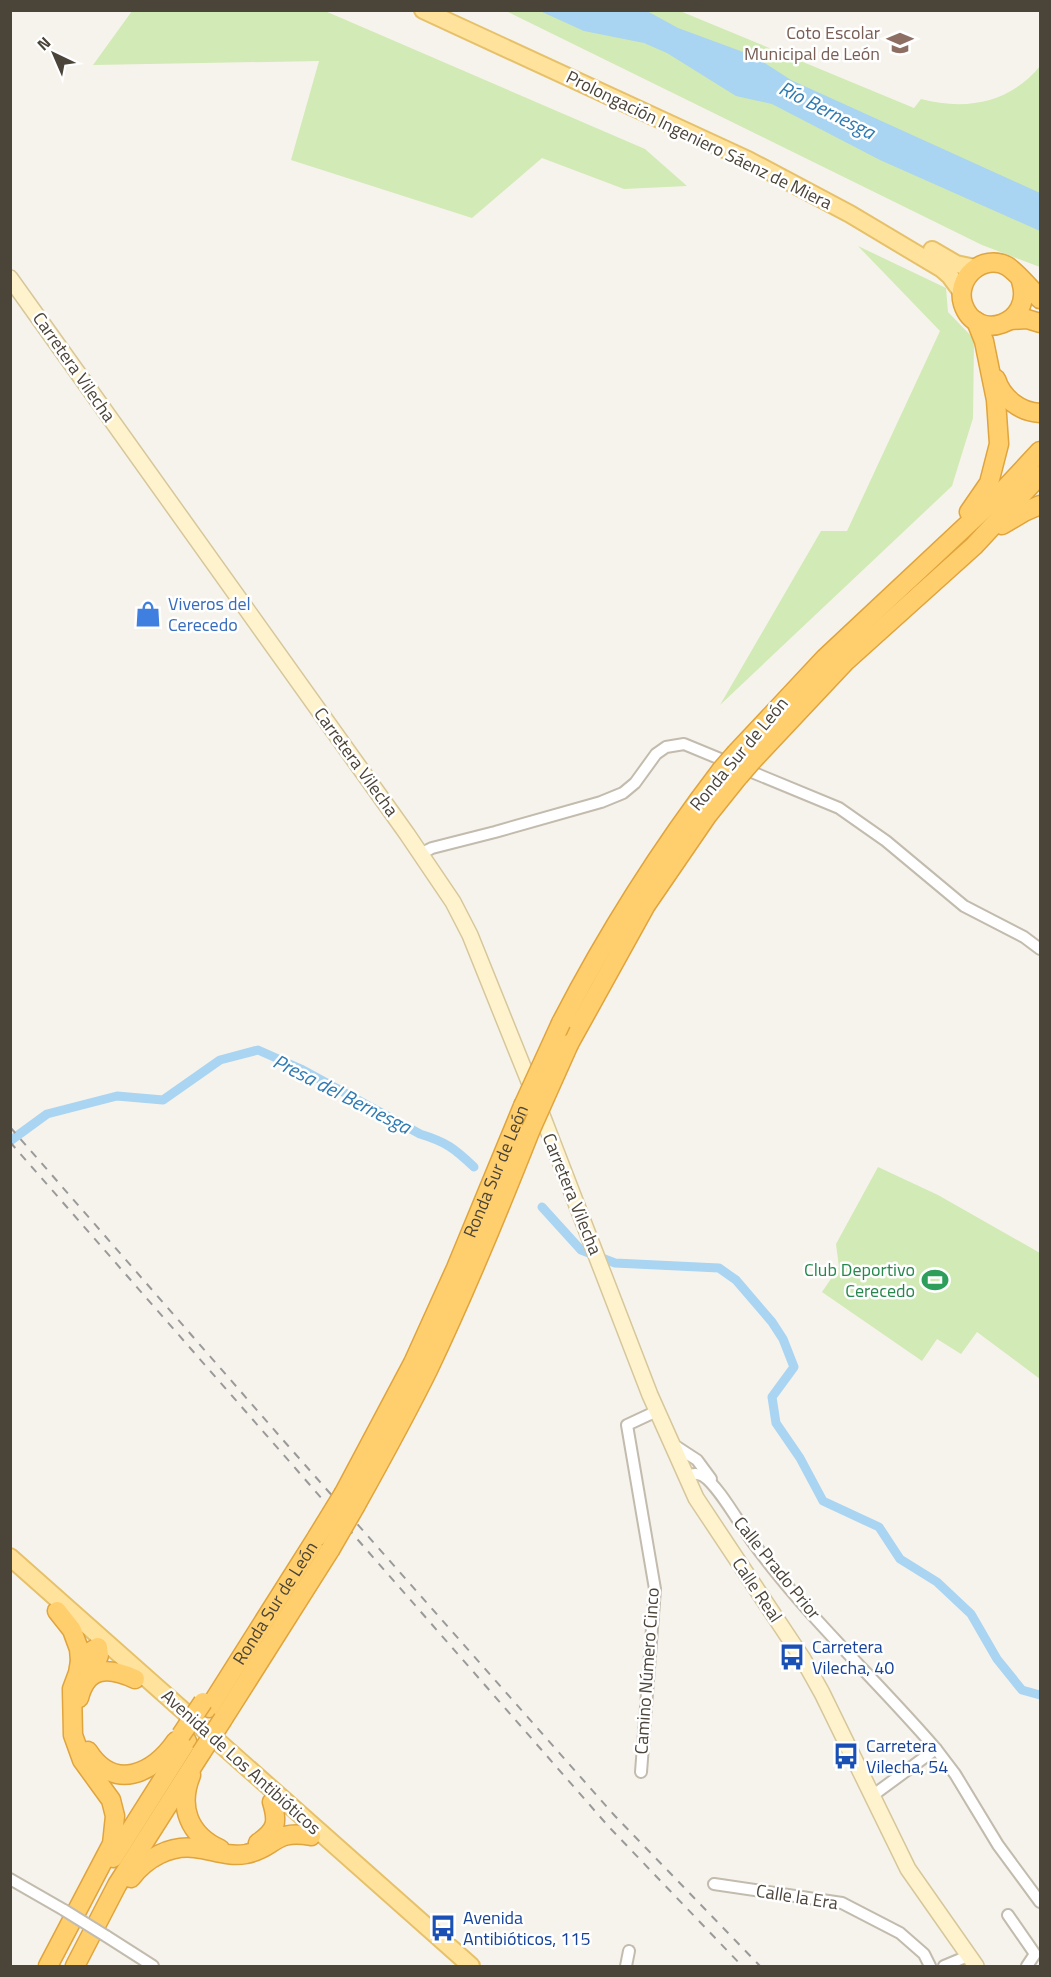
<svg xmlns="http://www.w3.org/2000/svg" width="1051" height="1977" viewBox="0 0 1051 1977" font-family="'Titillium Web',sans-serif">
	<rect width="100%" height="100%" fill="#f6f3ec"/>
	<!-- green -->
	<g fill="#d2eab5">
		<path d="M132,11H325L645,149L687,186L624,189L542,158L472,218L291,160L319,61L93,65Z"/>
		<path d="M506,11H680L914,108L921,99C966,111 1010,103 1040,66V267L982,245Z"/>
		<path d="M858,246L946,288L948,312L974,339L973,418L952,486L720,705L821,531H847L940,331Z"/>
		<path d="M878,1167L938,1195L1040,1253V1379L977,1332L961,1354L937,1339L922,1361L822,1292L839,1267L836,1244Z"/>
	</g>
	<!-- water -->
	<path fill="#a9d4f2" d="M540,11H647L678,28L754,56L791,80L1040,193V231L880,160L772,104L736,96L667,53L644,43L584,31Z"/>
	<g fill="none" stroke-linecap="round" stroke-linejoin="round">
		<!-- canal -->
		<g stroke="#a9d4f2" stroke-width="9">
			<path d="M10,1141L47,1114L117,1096L163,1100L220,1060L258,1050L301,1069L420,1134C446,1142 454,1148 474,1167"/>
			<path d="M542,1207L581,1250L615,1263L719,1268L736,1280L772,1322L783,1339L794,1367L772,1397L776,1423L800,1458L823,1501L879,1527L900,1559L937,1582L971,1614L997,1659L1022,1690L1040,1695"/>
		</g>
		<!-- street casing -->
		<g stroke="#c2bbae" stroke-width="14">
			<g id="street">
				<path d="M420,854L432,848L495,832L601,802L623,793L635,783L656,754L666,747L684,744L839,808L886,841L964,906L1024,937L1040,949"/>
				<path d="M671,1443L697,1460L711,1479"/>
				<path d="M686,1478C691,1474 696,1472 703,1476C718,1485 740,1525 752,1541C806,1616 876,1679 936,1749L955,1774L998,1845L1040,1902"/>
				<path d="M641,1772L655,1589L627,1425L657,1411"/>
				<path d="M872,1796L936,1749"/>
				<path d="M10,1879L64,1910"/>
				<path d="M714,1884L842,1903L900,1933L924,1954L930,1966"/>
				<path d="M1008,1915L1035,1954L1027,1966"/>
				<path d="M106,1936L153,1966"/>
				<path d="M626,1966L629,1951"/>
				<path d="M944,1966L968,1956"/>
			</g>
		</g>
		<!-- secondary casing -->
		<g stroke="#d6c79b" stroke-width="18">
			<path id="secondary" d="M10,278L407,834L453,902L470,935L532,1089L650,1395L696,1498L803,1659L822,1693L908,1869L976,1966"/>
		</g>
		<!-- primary casing -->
		<g stroke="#e6c16a" stroke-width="20">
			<g id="primary">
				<path d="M423,10L748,160L850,214L942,269L950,276L961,291"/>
				<path d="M932,250L956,264L975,268"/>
				<path d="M10,1557L471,1966"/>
			</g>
		</g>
		<!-- highway casing -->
		<g stroke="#e0a43c" stroke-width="21">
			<g id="highway">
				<path d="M1021,281C1035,324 976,344 963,304C955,278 983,253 1007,266C1015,271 1033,291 1040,299"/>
				<path d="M1010,320L1027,319L1040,323"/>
				<path d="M996,379C1002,398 1020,412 1040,413"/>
				<path d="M969,512L989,483L999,444L996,400L984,341L976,321"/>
				<path d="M1002,525L1024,512L1040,505"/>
				<path d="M736,753L825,658L998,496L1040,451"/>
				<path d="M752,761L845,662L974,546L1040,475"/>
				<path d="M561,1023C608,932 660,850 722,769"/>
				<path d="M569,1044L646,905L707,816L739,776"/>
				<path id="s1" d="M344,1493L413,1363L456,1268L523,1106"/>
				<path d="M356,1505C381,1460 406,1415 429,1368C466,1290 499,1210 531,1129"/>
				<path d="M80,1661L85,1655L98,1647L99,1655L92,1675"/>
				<path d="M79,1698C87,1666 109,1667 135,1679"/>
				<path id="s2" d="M209,1708L317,1537"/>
				<path d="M223,1719L330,1550"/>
				<path d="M88,1751C114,1792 153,1774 176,1741"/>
				<path d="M191,1775C178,1807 189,1835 220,1849"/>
				<path d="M258,1843C277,1830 278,1822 272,1802"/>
				<path d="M113,1858L187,1741"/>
				<path d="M131,1878C146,1858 170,1845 195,1848C213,1850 227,1857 246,1854C276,1848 273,1829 311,1836"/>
				<path d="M48,1966L112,1844L115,1816L111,1800L82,1760L73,1735L72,1689L78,1673L80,1661L79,1649L72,1630L57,1611"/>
				<path d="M75,1966L117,1885L201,1753"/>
			</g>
		</g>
		<!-- street -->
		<use href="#street" stroke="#fff" stroke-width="10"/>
		<!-- secondary -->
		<use href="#secondary" stroke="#fff3cd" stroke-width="15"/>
		<!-- primary -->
		<use href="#primary" stroke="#ffe39c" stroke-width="16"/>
		<!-- highway -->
		<use href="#highway" stroke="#ffcf6e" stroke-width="18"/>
		<!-- rail -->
		<g stroke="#9a9a9a" stroke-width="2" stroke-dasharray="8 8" stroke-linecap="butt">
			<path d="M10,1127L283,1440L615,1816L760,1966"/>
			<path d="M10,1142L609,1827L742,1966"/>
		</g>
		<!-- street-bridge casing -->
		<g stroke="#c2bbae" stroke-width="14" stroke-linecap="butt">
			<path id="street-bridge" d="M64,1910L106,1936"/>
		</g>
		<!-- highway-bridge casing -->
		<g stroke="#e0a43c" stroke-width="21" stroke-linecap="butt">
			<g id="highway-bridge">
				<path d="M722,769L736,753"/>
				<path d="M739,776L752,761"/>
				<path d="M523,1106L561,1023"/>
				<path d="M531,1129L569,1044"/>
				<path d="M317,1537L344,1493"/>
				<path d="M330,1550L356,1505"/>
				<path d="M181,1735L203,1702"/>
				<path d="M201,1753L223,1719"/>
			</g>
		</g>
		<!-- street-bridge -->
		<use href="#street-bridge" stroke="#fff" stroke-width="10"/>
		<!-- highway-bridge -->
		<use href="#highway-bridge" stroke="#ffcf6e" stroke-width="18"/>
	</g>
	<!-- icons -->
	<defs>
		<g id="university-bare" transform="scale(2.07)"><path d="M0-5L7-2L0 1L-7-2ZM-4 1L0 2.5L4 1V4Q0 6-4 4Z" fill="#8d6e63" stroke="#fff" stroke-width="2.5" paint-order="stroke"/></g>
		<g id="shop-bare" transform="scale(2.07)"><path d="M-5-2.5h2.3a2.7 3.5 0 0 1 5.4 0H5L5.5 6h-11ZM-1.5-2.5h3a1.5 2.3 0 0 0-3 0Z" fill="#3f7fe0" stroke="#fff" stroke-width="2.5" paint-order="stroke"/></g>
		<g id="stadium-bare" transform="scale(2.07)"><path d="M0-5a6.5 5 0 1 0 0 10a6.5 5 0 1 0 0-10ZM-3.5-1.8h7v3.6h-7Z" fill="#2e9e5b" stroke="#fff" stroke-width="2.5" paint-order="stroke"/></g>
		<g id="bus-bare" transform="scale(2.07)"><path d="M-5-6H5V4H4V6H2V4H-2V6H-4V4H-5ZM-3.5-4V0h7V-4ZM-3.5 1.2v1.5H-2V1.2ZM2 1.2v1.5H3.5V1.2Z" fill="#1a4fb4" stroke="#fff" stroke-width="2.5" paint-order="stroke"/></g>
	</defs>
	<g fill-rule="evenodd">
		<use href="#university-bare" x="900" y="43"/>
		<use href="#shop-bare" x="148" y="614"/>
		<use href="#stadium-bare" x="935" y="1280"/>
		<use href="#bus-bare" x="792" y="1657"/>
		<use href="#bus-bare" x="846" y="1756"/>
		<use href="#bus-bare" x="443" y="1928"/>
	</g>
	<g text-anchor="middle" stroke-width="5" stroke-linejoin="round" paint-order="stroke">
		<!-- education labels -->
		<g font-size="18" fill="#785e54" stroke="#fff" text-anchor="end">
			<text x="880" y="39">Coto Escolar<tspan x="880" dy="21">Municipal de León</tspan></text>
		</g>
		<!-- street labels -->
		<g font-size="18" fill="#4b4439" stroke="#fff">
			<text transform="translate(699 140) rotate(26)" y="6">Prolongación Ingeniero Sáenz de Miera</text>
			<text transform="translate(74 367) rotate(55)" y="6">Carretera Vilecha</text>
			<text transform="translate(739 754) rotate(-50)" y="6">Ronda Sur de León</text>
			<text transform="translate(356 762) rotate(54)" y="6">Carretera Vilecha</text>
			<text dy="6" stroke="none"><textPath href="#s1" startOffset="356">Ronda Sur de León</textPath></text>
			<text transform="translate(572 1194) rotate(68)" y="6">Carretera Vilecha</text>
			<text transform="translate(777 1568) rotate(51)" y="6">Calle Prado Prior</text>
			<text transform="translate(757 1590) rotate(56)" y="6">Calle Real</text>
			<text dy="6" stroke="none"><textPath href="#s2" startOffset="124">Ronda Sur de León</textPath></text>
			<text transform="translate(647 1671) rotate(-86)" y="6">Camino Número Cinco</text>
			<text transform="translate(241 1762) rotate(42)" y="6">Avenida de Los Antibióticos</text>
			<text transform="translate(797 1897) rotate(9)" y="6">Calle la Era</text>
		</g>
		<!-- shop labels -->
		<g font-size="18" fill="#366cbe" stroke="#fff" text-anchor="start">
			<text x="168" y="610">Viveros del<tspan x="168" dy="21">Cerecedo</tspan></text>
		</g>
		<!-- leisure labels -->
		<g font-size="18" fill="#27864d" stroke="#fff" text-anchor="end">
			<text x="915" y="1276">Club Deportivo<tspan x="915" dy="21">Cerecedo</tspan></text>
		</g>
		<!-- transit labels -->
		<g font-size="18" fill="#164399" stroke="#fff" text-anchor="start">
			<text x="812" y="1653">Carretera<tspan x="812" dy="21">Vilecha, 40</tspan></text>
			<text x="866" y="1752">Carretera<tspan x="866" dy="21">Vilecha, 54</tspan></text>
			<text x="463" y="1924">Avenida<tspan x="463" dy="21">Antibióticos, 115</tspan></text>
		</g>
		<!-- water labels -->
		<g font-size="20" font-style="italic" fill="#2e7ab2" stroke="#fff">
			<text transform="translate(827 110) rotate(27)" y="7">Río Bernesga</text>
			<text transform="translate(342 1094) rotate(27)" y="7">Presa del Bernesga</text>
		</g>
	</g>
	<!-- border -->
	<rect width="1051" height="1977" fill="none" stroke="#4b4439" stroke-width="24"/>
	<!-- north arrow -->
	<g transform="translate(54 54) rotate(316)" stroke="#ffffff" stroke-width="4.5" paint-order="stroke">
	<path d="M0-4.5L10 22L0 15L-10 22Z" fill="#4b4439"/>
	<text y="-9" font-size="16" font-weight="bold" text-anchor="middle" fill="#4b4439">N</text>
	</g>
</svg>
